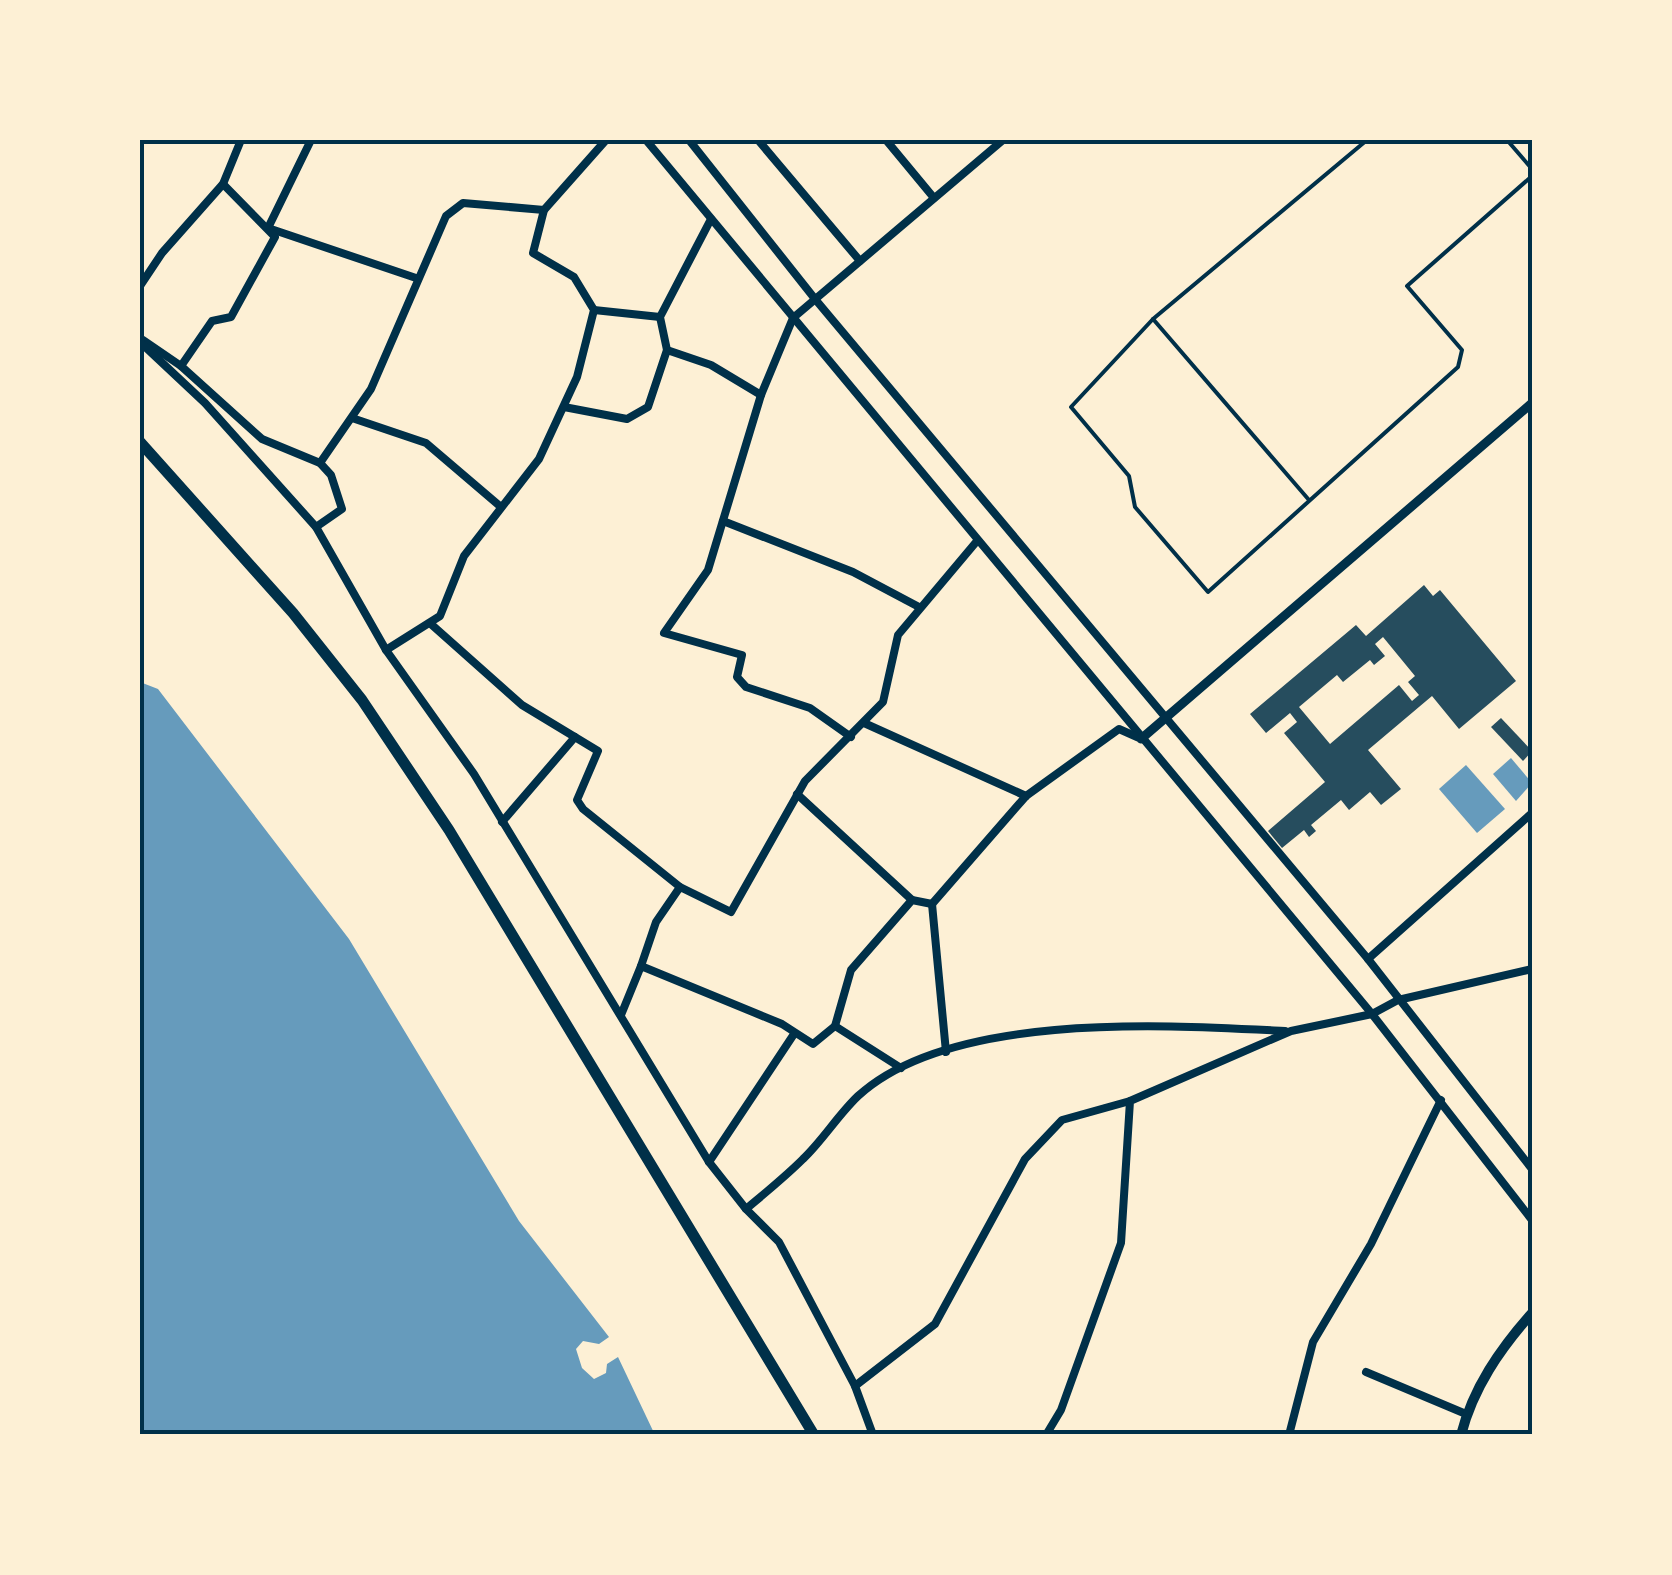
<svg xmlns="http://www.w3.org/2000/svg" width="1672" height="1575" viewBox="0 0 1672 1575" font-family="Poppins,sans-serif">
	<rect width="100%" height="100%" fill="#fdf0d5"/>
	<!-- water -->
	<g fill="#669bbc">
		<path d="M140,682L158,689L349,939L519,1221L609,1337L599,1344L583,1341L576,1349L582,1368L594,1379L606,1373L607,1364L618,1357L655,1435H140Z"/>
		<path d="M1511,758L1532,783L1516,801L1493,774Z"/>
		<path d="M1466,765L1505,809L1477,833L1439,789Z"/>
	</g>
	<!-- building -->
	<g fill="#264d5e" fill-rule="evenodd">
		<path d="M1424,585L1433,596L1440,590L1516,681L1459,729L1432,696L1368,750L1401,789L1381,805L1370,792L1349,810L1341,800L1311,825L1316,831L1309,837L1304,830L1282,848L1268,831L1325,782L1284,733L1297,722L1290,713L1266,733L1250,714L1356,625L1366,636ZM1383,637L1415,676L1408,682L1419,695L1412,701L1399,685L1330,744L1299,707L1337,675L1343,682L1370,660L1374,665L1385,656L1375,644Z"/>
		<path d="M1501,718L1532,751L1523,761L1491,727Z"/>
	</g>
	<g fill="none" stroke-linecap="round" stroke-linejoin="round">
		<!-- service -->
		<g stroke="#003049" stroke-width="4">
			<path d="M1367,140L1153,319L1071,407L1129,476L1135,507L1208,592L1458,367L1462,350L1407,286L1532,176"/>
			<path d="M1507,140L1532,169"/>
			<path d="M1153,319L1309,500"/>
		</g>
		<!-- minor -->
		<g stroke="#003049" stroke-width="8">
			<path d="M311,140L268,228L416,278"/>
			<path d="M646,140L1372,1014L1532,1220"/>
			<path d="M689,140L815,299L1368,959L1532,1169"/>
			<path d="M758,140L860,261"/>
			<path d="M886,140L934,198"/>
			<path d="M711,219L660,317L667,350L711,365L761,395"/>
			<path d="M140,286L162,253L223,184L241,140"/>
			<path d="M594,310L660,317"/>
			<path d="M143,340L181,366L262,439L320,463L331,475L342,509L316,527"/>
			<path d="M140,342L205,403L316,527L386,650L474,774L709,1162L746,1209L779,1242L855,1386L873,1435"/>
			<path d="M181,366L212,321L231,317L275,237L223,184"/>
			<path d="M564,407L627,419L648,407L667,350"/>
			<path d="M352,418L426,443L501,507"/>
			<path d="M320,463L371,389L446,216L463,203L544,210"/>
			<path d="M723,521L853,572L919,607"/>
			<path d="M432,625L522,705L598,751L577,800L583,809L680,887"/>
			<path d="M386,650L440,616L464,556L539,459L577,377L594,310L574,277L533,253L544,210L606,140"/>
			<path d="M864,723L1026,796"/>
			<path d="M851,737L810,708L746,687L737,677L742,655L664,633L708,570L761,395L793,318L1003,140"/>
			<path d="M797,794L912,900"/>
			<path d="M502,822L575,737"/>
			<path d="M932,904L946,1052"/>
			<path d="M1368,959L1532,813"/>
			<path d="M641,966L656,922L680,887L731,912L805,781L883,702L898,635L977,541"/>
			<path d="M621,1015L641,966L782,1024L813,1044L835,1026L851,970L912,900L932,904L1026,796L1119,729L1137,737"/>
			<path d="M835,1026L901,1068"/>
			<path d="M709,1162L794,1034"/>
			<path d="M746,1209C765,1193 785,1177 803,1159C823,1140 838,1115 858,1096C951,1011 1167,1025 1285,1031"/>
			<path d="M1366,1372L1466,1414"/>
			<path d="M855,1386L935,1324L1025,1159L1062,1120L1130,1101"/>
			<path d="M1046,1435L1061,1410L1121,1243L1130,1101L1291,1031L1372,1014L1398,1000L1532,969"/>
			<path d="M1289,1435L1313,1342L1371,1244L1441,1100"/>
		</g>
		<!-- tertiary -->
		<path stroke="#003049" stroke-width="9" d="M1141,739L1532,403"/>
		<!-- secondary -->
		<path stroke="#003049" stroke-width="10" d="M1461,1435C1473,1388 1500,1349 1532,1313"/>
		<!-- primary -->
		<path stroke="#003049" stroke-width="11" d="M140,442L293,613L362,700L449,830L814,1435"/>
	</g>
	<!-- border -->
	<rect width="1672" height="1575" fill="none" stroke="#fdf0d5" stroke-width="285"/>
	<rect x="142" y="142" width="1388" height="1290" fill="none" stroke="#003049" stroke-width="4"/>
</svg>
